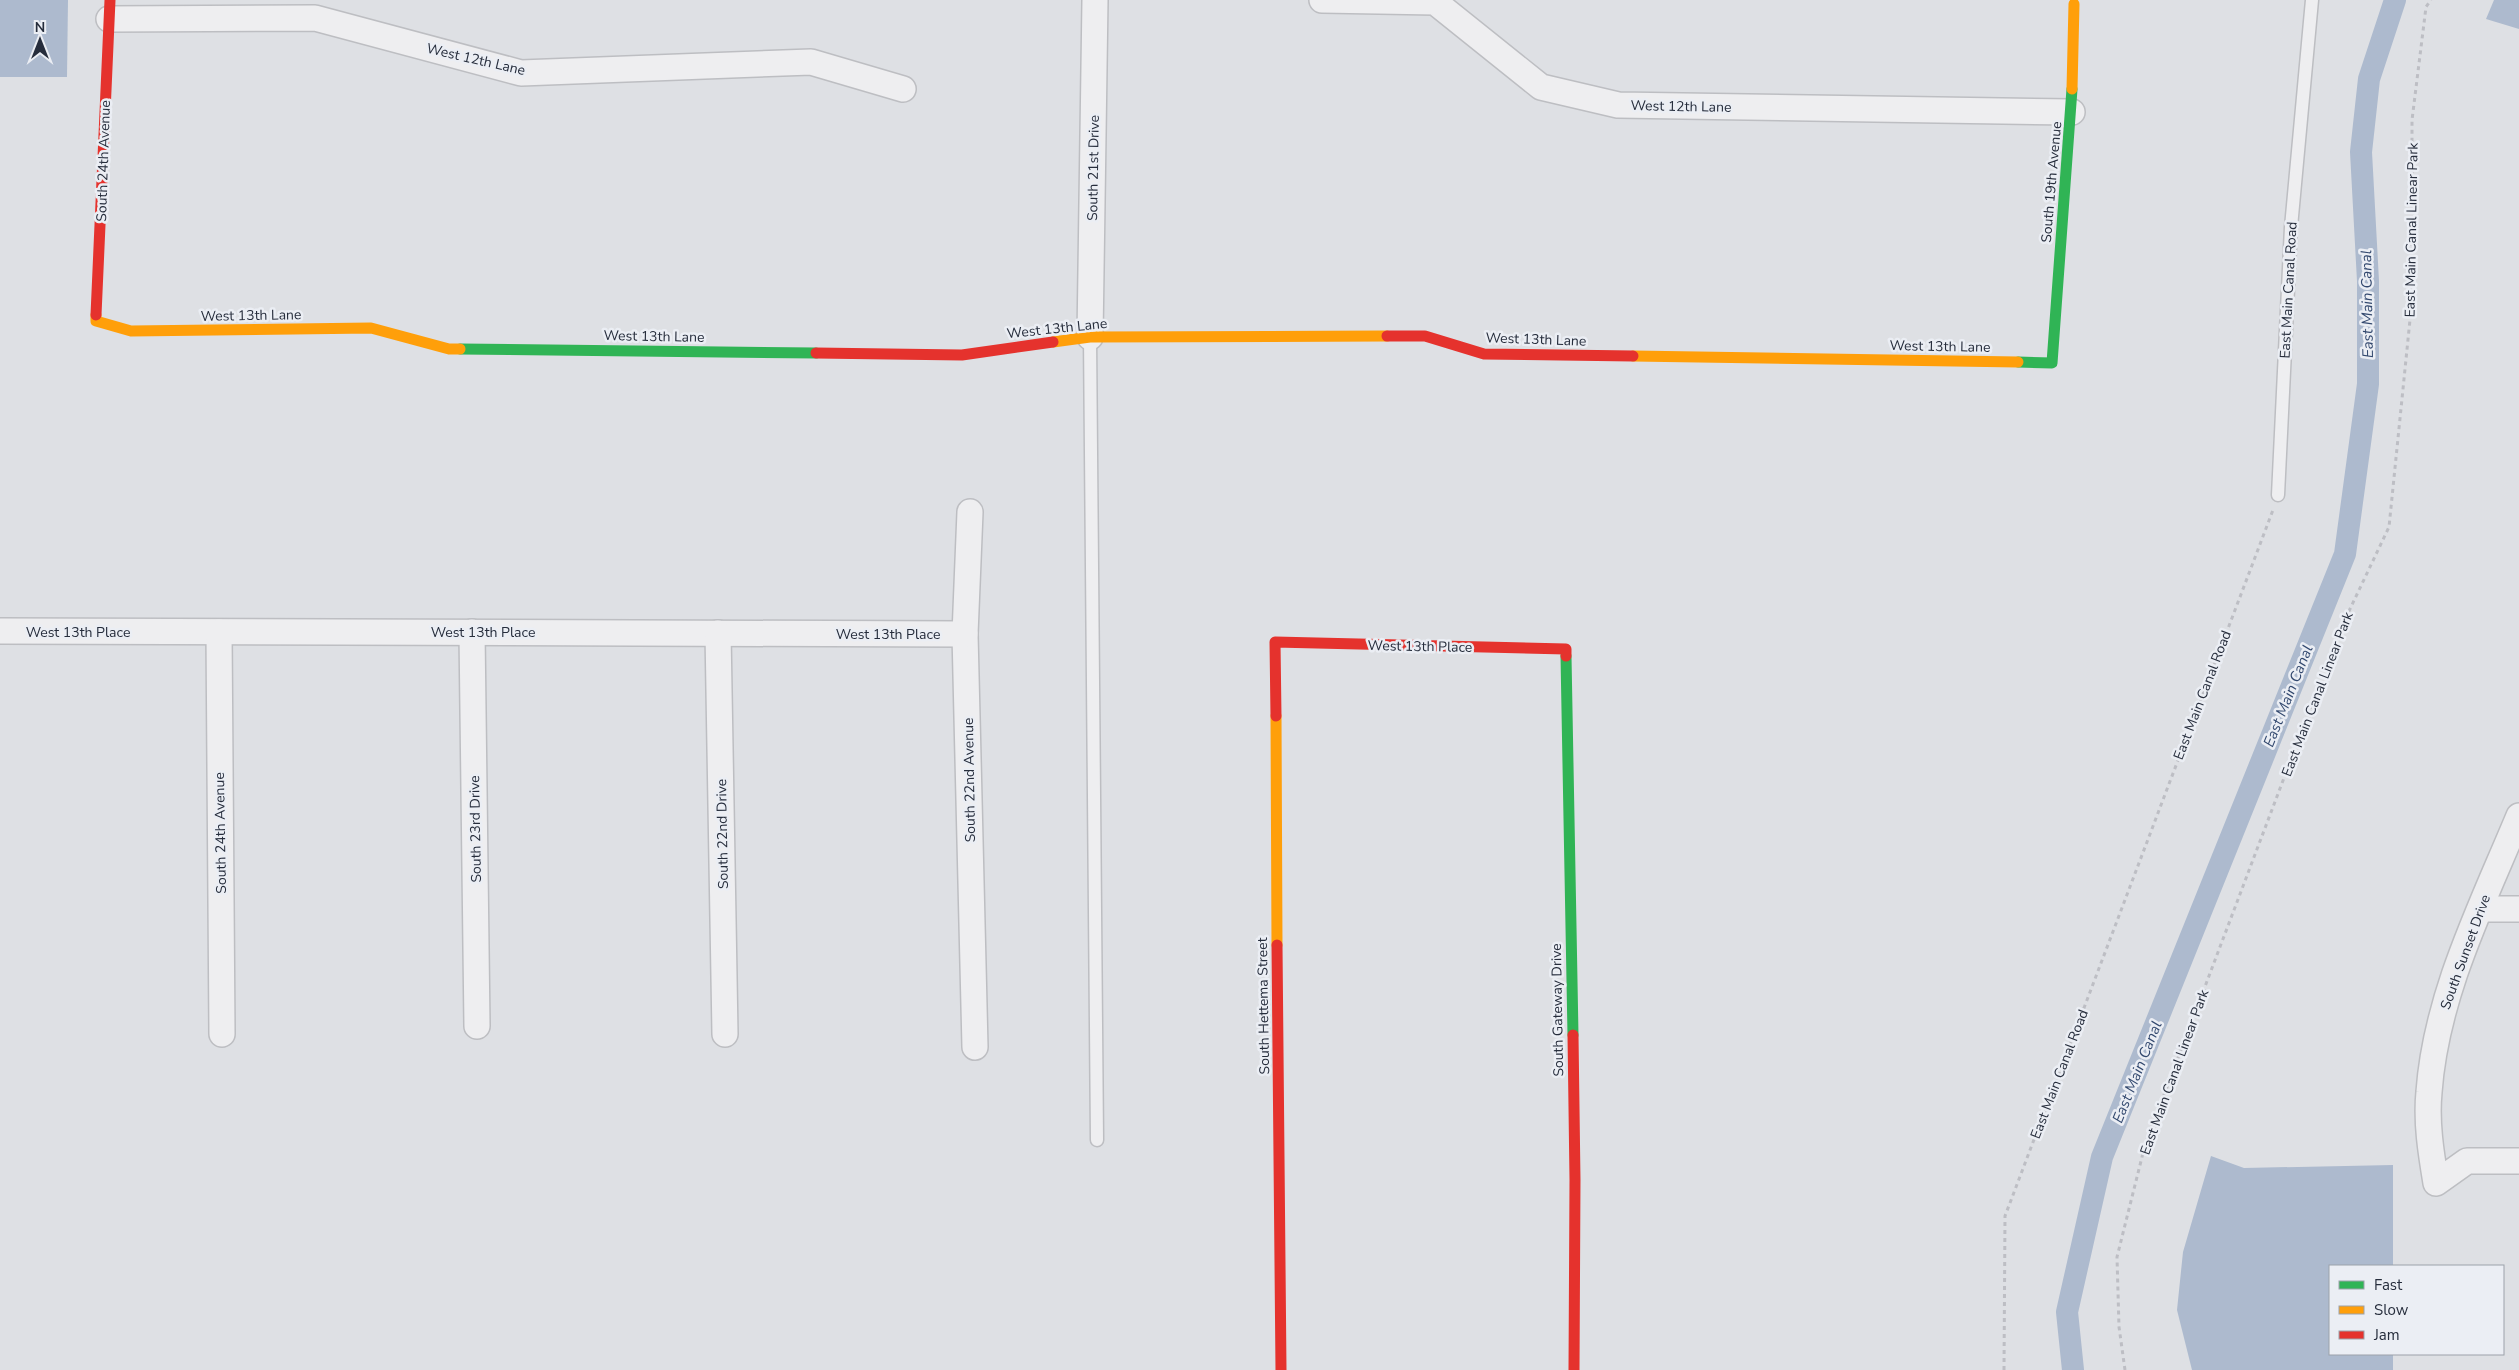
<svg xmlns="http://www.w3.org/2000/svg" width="2519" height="1370" viewBox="0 0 2519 1370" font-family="'Nunito Sans',sans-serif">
	<rect width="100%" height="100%" fill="#dee0e4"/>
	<!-- water -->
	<g fill="#adbace">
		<path d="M0,0H68L67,77H0Z"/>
		<path d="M2494,0H2519V29L2486,19Z"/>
		<path d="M2211,1156L2244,1168L2393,1165V1266H2330V1354H2393V1370H2192L2177,1310L2183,1252Z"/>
	</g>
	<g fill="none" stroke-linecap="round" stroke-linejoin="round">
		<!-- canal -->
		<path stroke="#adbace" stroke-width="22" d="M2073,1370L2067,1312L2102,1157L2345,554L2368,384V281L2361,152L2369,79L2395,0"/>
		<!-- lane casing -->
		<g stroke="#bdbec2" stroke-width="15">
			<g id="lane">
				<path d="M1090,337L1097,1140"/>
				<path d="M2278,495L2291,227L2312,0"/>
			</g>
		</g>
		<!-- street casing -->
		<g stroke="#bdbec2" stroke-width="28">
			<g id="street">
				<path d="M1322,0L1435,2L1541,87L1618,105L2072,112"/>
				<path d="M109,19L315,18L521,73L811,62L903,89"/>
				<path d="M1090,337L1095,0"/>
				<path d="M970,512L965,634L975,1047"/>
				<path d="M0,631L965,634"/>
				<path d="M219,632L222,1034"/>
				<path d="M472,632L477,1026"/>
				<path d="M718,633L725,1034"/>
				<path d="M2519,816C2482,905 2436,995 2429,1092C2426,1122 2431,1153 2436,1183L2467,1161H2519"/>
				<path d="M2481,909H2519"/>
			</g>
		</g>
		<!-- path -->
		<g stroke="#bdbec4" stroke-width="3" stroke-dasharray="4 4" stroke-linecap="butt">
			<path d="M2004,1370L2005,1216L2273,510"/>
			<path d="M2125,1370L2119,1327L2117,1257L2145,1145L2340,630L2389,527L2412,300V120L2426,7L2431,0"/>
		</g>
		<!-- lane -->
		<use href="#lane" stroke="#eeeef0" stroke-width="12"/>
		<!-- street -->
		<use href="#street" stroke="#eeeef0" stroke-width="25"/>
		<!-- fast -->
		<g stroke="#30b455" stroke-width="11">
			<path d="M460,349L816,353"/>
			<path d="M2018,362L2052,363L2072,89"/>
			<path d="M1566,656L1573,1035"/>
		</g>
		<!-- slow -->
		<g stroke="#ff9f0a" stroke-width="11">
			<path d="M2072,89L2074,4"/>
			<path d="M96,315V321L131,331L371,328L449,349H460"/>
			<path d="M1053,342L1090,337L1387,336"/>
			<path d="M1633,356L2018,362"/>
			<path d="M1276,716L1277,945"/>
		</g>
		<!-- jam -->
		<g stroke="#e5322d" stroke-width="11">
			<path d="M96,315L110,0"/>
			<path d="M1387,336H1425L1484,354L1633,356"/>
			<path d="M816,353L962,355L1053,342"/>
			<path d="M1276,716L1275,642L1566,649V656"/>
			<path d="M1277,945L1281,1370"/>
			<path d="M1573,1035L1575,1180L1574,1370"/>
		</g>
	</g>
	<g text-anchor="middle" stroke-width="5" stroke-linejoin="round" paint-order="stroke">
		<!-- street labels -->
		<g font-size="14" fill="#262d3c" stroke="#ebeef4">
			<text transform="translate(476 59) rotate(13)" y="5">West 12th Lane</text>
			<text transform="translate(1681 106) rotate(1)" y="5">West 12th Lane</text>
			<text transform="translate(103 161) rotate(-88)" y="5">South 24th Avenue</text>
			<text transform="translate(1093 168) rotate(-89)" y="5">South 21st Drive</text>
			<text transform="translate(2051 182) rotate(-85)" y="5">South 19th Avenue</text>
			<text transform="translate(2411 230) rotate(-89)" y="5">East Main Canal Linear Park</text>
			<text transform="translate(2288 290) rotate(-87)" y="5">East Main Canal Road</text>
			<text transform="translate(251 315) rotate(-1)" y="5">West 13th Lane</text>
			<text transform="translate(1057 328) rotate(-6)" y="5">West 13th Lane</text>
			<text transform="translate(654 336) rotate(1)" y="5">West 13th Lane</text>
			<text transform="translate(1536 339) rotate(2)" y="5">West 13th Lane</text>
			<text transform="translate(1940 346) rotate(1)" y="5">West 13th Lane</text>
			<text x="78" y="637">West 13th Place</text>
			<text x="483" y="637">West 13th Place</text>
			<text x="888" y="639">West 13th Place</text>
			<text transform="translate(1420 646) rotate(1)" y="5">West 13th Place</text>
			<text transform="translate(2317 694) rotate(-69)" y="5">East Main Canal Linear Park</text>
			<text transform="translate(2202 695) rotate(-69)" y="5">East Main Canal Road</text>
			<text transform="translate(969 780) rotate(-91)" y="5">South 22nd Avenue</text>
			<text transform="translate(475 829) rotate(-91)" y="5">South 23rd Drive</text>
			<text transform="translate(220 833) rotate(-91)" y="5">South 24th Avenue</text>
			<text transform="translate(722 834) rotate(-91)" y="5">South 22nd Drive</text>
			<text transform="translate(2465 952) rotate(-70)" y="5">South Sunset Drive</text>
			<text transform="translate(1263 1006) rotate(-91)" y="5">South Hettema Street</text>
			<text transform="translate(1557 1010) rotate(-91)" y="5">South Gateway Drive</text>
			<text transform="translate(2174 1072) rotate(-70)" y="5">East Main Canal Linear Park</text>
			<text transform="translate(2059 1074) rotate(-69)" y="5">East Main Canal Road</text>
		</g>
		<!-- water labels -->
		<g font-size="15" font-style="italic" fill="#32486e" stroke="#ebeef4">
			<text transform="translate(2367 304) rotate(-91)" y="5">East Main Canal</text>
			<text transform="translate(2288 696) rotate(-68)" y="5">East Main Canal</text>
			<text transform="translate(2137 1072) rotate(-68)" y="5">East Main Canal</text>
		</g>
	</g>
	<!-- legend -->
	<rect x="2329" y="1265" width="175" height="90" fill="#ebeef4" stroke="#9ca1aa"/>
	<rect x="2339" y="1281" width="25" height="8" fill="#30b455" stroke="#9ca1aa"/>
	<text x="2374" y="1290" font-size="15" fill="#262d3c">Fast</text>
	<rect x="2339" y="1306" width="25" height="8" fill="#ff9f0a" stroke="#9ca1aa"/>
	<text x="2374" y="1315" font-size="15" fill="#262d3c">Slow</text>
	<rect x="2339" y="1331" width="25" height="8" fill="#e5322d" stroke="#9ca1aa"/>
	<text x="2374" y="1340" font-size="15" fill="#262d3c">Jam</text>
	<!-- north arrow -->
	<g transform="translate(40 40)" stroke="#ebeef4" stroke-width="4" paint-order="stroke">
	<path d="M0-4L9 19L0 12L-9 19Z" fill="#262d3c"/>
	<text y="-8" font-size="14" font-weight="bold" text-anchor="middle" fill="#262d3c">N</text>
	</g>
</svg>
